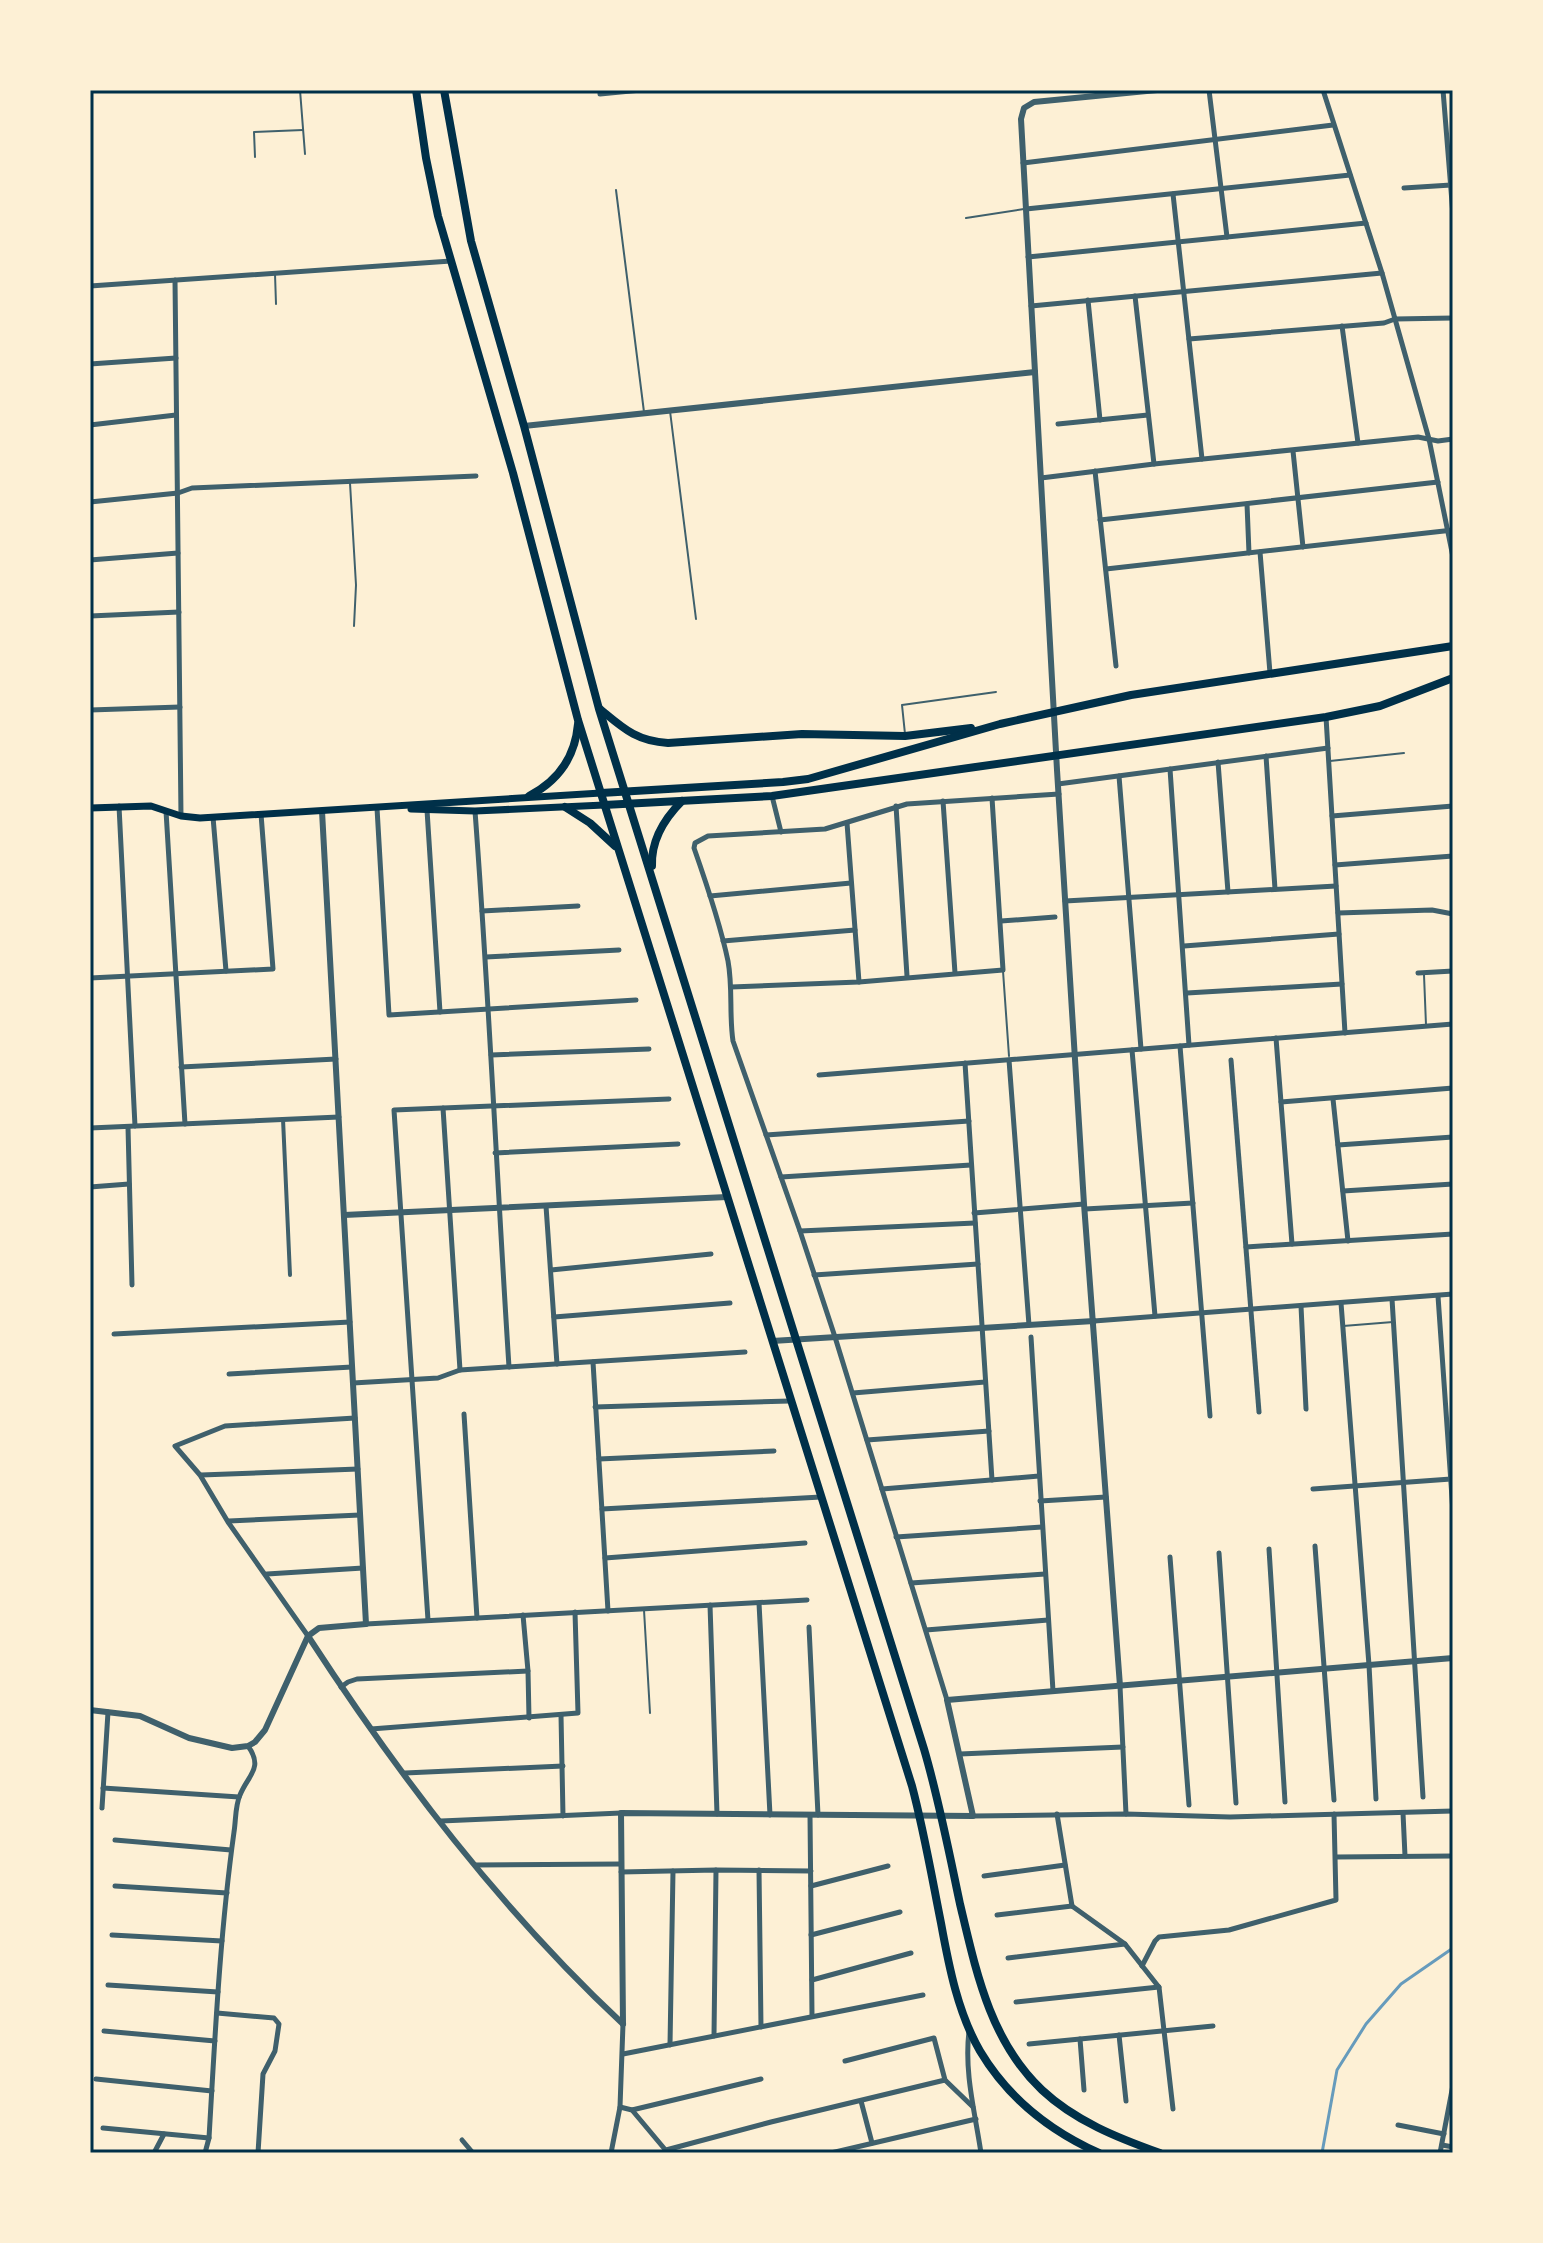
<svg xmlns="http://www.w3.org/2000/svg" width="1543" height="2243" viewBox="0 0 1543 2243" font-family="'Golos Text',sans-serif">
	<rect width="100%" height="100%" fill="#fdf0d5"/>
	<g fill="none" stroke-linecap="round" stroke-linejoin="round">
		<!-- stream -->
		<path stroke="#669bbc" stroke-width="3" d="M1322,2153L1337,2070L1366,2024L1401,1984L1453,1948"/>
		<!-- service -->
		<g stroke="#3f606c" stroke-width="2">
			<path d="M300,90L305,154"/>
			<path d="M255,157L254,132L303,130"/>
			<path d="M616,190L644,412"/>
			<path d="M966,218L1024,209"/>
			<path d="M275,274L276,304"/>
			<path d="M670,411L696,619"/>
			<path d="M350,483L356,585L354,626"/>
			<path d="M905,734L902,705L996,692"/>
			<path d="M1330,761L1404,753"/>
			<path d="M1003,971L1009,1056"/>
			<path d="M1424,975L1426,1025"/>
			<path d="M1343,1326L1393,1322"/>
			<path d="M644,1610L650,1713"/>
		</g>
		<!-- pedestrian -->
		<path stroke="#3f606c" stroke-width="4" d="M283,1119L290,1275"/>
		<!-- minor -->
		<g stroke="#3f606c" stroke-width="5">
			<path d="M600,90V94L641,90"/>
			<path d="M1209,90L1227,237"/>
			<path d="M1323,90L1382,273L1429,439L1453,557"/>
			<path d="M1443,90L1453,215"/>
			<path d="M1023,163L1333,125"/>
			<path d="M1404,188L1451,185"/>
			<path d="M1173,194L1202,459"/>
			<path d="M1026,209L1350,175"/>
			<path d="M1028,257L1366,223"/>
			<path d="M175,280L181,816"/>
			<path d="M90,286L451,261"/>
			<path d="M1135,296L1154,464"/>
			<path d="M1088,300L1100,420"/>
			<path d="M1031,306L1382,273"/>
			<path d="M1342,326L1358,443"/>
			<path d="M1189,339L1384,323L1395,319L1453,318"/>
			<path d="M90,364L176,358"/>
			<path d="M1058,424L1148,415"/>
			<path d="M90,425L176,415"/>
			<path d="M1293,451L1303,547"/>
			<path d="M1095,471L1116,666"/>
			<path d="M1041,478L1154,464L1418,437L1438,441L1453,439"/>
			<path d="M90,502L178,493L192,488L476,476"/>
			<path d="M1247,504L1249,553"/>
			<path d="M1100,520L1438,482"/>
			<path d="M1260,552L1270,673"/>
			<path d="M90,560L178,553"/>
			<path d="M1106,569L1453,530"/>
			<path d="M90,616L179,612"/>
			<path d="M90,710L180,707"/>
			<path d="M1326,717L1345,1033"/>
			<path d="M1266,756L1275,889"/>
			<path d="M1218,762L1228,892"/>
			<path d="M1170,769L1189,1045"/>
			<path d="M1119,776L1141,1049"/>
			<path d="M1058,784L1328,748"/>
			<path d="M772,796L781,832"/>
			<path d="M943,801L955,973"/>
			<path d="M119,806L135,1126"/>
			<path d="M896,806L907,976"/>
			<path d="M377,808L389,1015L636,1000"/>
			<path d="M427,810L440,1012"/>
			<path d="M166,811L185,1124"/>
			<path d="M475,811C489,996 497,1182 509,1367"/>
			<path d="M1332,816L1453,806"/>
			<path d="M213,817L226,971"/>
			<path d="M847,823L859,982"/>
			<path d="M1335,865L1453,856"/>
			<path d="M710,896L851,883"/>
			<path d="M1065,901L1336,886"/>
			<path d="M482,911L578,906"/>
			<path d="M1338,913L1432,910L1453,914"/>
			<path d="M1001,921L1055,917"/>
			<path d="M723,941L855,930"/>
			<path d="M1184,946L1339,934"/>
			<path d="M486,957L619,950"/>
			<path d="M1418,973L1453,971"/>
			<path d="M90,978L273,969L261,814"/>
			<path d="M731,987L859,982L1003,970L992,798"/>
			<path d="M1187,993L1342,984"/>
			<path d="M1276,1038L1292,1244"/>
			<path d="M1180,1046L1210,1416"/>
			<path d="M1132,1050L1155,1316"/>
			<path d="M491,1055L649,1049"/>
			<path d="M1009,1060L1029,1325"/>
			<path d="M1231,1060L1259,1412"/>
			<path d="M965,1063L992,1480"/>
			<path d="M181,1067L336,1059"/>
			<path d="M819,1075L1453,1024"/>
			<path d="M1333,1099L1348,1241"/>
			<path d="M1281,1102L1453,1088"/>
			<path d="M443,1108L460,1370"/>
			<path d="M128,1127L132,1285"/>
			<path d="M90,1128L339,1117"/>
			<path d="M766,1135L969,1121"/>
			<path d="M1338,1145L1453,1137"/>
			<path d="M495,1153L678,1144"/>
			<path d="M781,1177L971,1165"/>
			<path d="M90,1187L129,1184"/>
			<path d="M1343,1191L1453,1184"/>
			<path d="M546,1206L557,1364"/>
			<path d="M1085,1209L1193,1203"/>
			<path d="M974,1213L1084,1204"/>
			<path d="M800,1231L975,1223"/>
			<path d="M1246,1247L1453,1234"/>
			<path d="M551,1270L711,1254"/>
			<path d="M814,1275L978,1264"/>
			<path d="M1438,1296L1453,1512"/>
			<path d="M1392,1299L1423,1797"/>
			<path d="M1341,1303L1369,1665L1376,1799"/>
			<path d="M1301,1306L1306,1409"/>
			<path d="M554,1317L730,1303"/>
			<path d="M1094,1321L1453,1294"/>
			<path d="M114,1334L350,1322"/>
			<path d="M1031,1337L1053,1691"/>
			<path d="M593,1362L608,1611"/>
			<path d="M229,1374L352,1367"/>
			<path d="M353,1383L438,1378L460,1370L745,1352"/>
			<path d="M853,1393L985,1382"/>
			<path d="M595,1407L790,1401"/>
			<path d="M464,1414L477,1618"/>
			<path d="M867,1440L989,1431"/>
			<path d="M599,1459L774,1451"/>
			<path d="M201,1475L358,1469"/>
			<path d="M882,1489L1039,1476"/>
			<path d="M1313,1489L1451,1479"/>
			<path d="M1040,1501L1106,1497"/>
			<path d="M602,1509L821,1497"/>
			<path d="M229,1521L360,1515"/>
			<path d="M896,1537L1042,1527"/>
			<path d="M1315,1546L1334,1800"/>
			<path d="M1269,1549L1285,1802"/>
			<path d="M1219,1553L1236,1803"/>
			<path d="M1170,1557L1189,1805"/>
			<path d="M605,1558L805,1543"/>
			<path d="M267,1574L363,1568"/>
			<path d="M911,1583L1045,1574"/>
			<path d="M759,1603L770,1815"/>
			<path d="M710,1605L717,1814"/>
			<path d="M523,1615L528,1671L529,1718"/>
			<path d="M428,1620L394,1110L669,1099"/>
			<path d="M366,1624L807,1600"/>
			<path d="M809,1627L818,1815"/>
			<path d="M926,1630L1048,1620"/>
			<path d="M308,1636L228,1522L200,1475L175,1446L225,1426L355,1418"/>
			<path d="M1120,1686L1126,1814"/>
			<path d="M341,1687L348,1682L357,1679L528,1671"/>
			<path d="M947,1700L835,1337L800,1231L733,1041C729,1015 733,988 728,961C720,923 707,885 694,848L695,843L708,836L825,829L907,804L1059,794"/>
			<path d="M561,1715L563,1816"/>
			<path d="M371,1729L578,1713L575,1612"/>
			<path d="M960,1754L1123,1747"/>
			<path d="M405,1773L563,1766"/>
			<path d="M103,1788L239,1797"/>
			<path d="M102,1808L108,1712"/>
			<path d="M1403,1813L1405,1856"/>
			<path d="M1057,1814L1072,1906"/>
			<path d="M810,1815L812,2016"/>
			<path d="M973,1816L1126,1814L1230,1817L1453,1811"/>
			<path d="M441,1821L621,1813"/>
			<path d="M115,1840L231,1850"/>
			<path d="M1336,1857L1453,1856"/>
			<path d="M475,1865L621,1864"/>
			<path d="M759,1870L761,2027"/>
			<path d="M621,1872L716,1870L811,1871"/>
			<path d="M984,1876L1065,1865"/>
			<path d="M115,1886L227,1893"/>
			<path d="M811,1886L888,1866"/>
			<path d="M1072,1906L1125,1944L1158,1986"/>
			<path d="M997,1915L1072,1906"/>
			<path d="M112,1935L222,1941"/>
			<path d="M811,1935L900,1912"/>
			<path d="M1008,1958L1125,1944"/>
			<path d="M1142,1966L1155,1941L1159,1937L1229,1930L1336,1900L1334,1814"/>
			<path d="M812,1980L911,1953"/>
			<path d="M108,1985L218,1992"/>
			<path d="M1159,1987L1173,2109"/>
			<path d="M1016,2002L1159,1987"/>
			<path d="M217,2013L274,2018L279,2024L275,2051L263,2074L258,2153"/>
			<path d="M104,2031L215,2041"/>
			<path d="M969,2031C964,2073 975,2112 981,2153"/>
			<path d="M1119,2035L1126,2101"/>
			<path d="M714,2036L716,1870"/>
			<path d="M1080,2039L1084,2090"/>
			<path d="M1029,2044L1213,2026"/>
			<path d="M670,2045L673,1871"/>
			<path d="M623,2054L923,1995"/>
			<path d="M845,2061L934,2038L945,2080L973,2107"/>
			<path d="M96,2079L212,2091"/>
			<path d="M861,2101L872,2143"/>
			<path d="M620,2107L632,2110L668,2153"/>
			<path d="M632,2110L761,2079"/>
			<path d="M1398,2125L1444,2134"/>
			<path d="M103,2128L209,2138"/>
			<path d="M462,2140L473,2153"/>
			<path d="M1442,2145L1453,2147"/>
			<path d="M666,2150L771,2122L945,2080"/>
			<path d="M154,2153L164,2134"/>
			<path d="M205,2153L209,2138C215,2036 220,1933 234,1832C236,1820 235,1806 240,1795C248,1775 264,1768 248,1746"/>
			<path d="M611,2153L620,2107L623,2024"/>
			<path d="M831,2153L976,2119"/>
			<path d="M1440,2153L1453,2085"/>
		</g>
		<!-- tertiary -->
		<g stroke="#3f606c" stroke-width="6">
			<path d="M524,426L1035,372"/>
			<path d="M344,1215L727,1197"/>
			<path d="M772,1341L1094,1321"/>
			<path d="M308,1636C399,1776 501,1910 623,2024"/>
			<path d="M1120,1686L1084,1204L1057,770L1021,119L1024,108L1034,102L1157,90"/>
			<path d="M90,1710L140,1716L189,1738L232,1748L248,1746L255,1742L265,1730L308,1636L319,1628L366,1624L322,811"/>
			<path d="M623,2024L621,1813L973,1816L947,1700L1453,1658"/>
		</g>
		<!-- secondary -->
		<g stroke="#003049" stroke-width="7">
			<path d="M90,808L151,806L181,816L200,818L601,793"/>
			<path d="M411,809L475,811L604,805"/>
		</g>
		<!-- primary -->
		<g stroke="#003049" stroke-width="8">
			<path d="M416,90L426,158L438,216L513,473L578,720L912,1786C924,1831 932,1878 941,1923C949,1967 958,2013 980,2051C1008,2098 1050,2131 1099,2153"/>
			<path d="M444,90L471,241L524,426L599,709L924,1749C939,1800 949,1852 960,1904C976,1971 990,2041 1042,2090C1075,2121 1118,2138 1160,2153"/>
			<path d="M600,709C623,728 636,741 668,743L802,734L905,736L971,728"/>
			<path d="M601,793L783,782L808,779L1000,724L1131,695L1453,646"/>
			<path d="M529,796C558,781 575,758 578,724"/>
			<path d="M604,805L772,796L1326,717L1380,706L1453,678"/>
			<path d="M565,807L590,823L615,846"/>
			<path d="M652,866C651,840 664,819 682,801"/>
		</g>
	</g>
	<!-- border -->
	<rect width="1543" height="2243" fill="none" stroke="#fdf0d5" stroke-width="184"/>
	<rect x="92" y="92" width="1359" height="2059" fill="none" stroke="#003049" stroke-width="3"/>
</svg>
